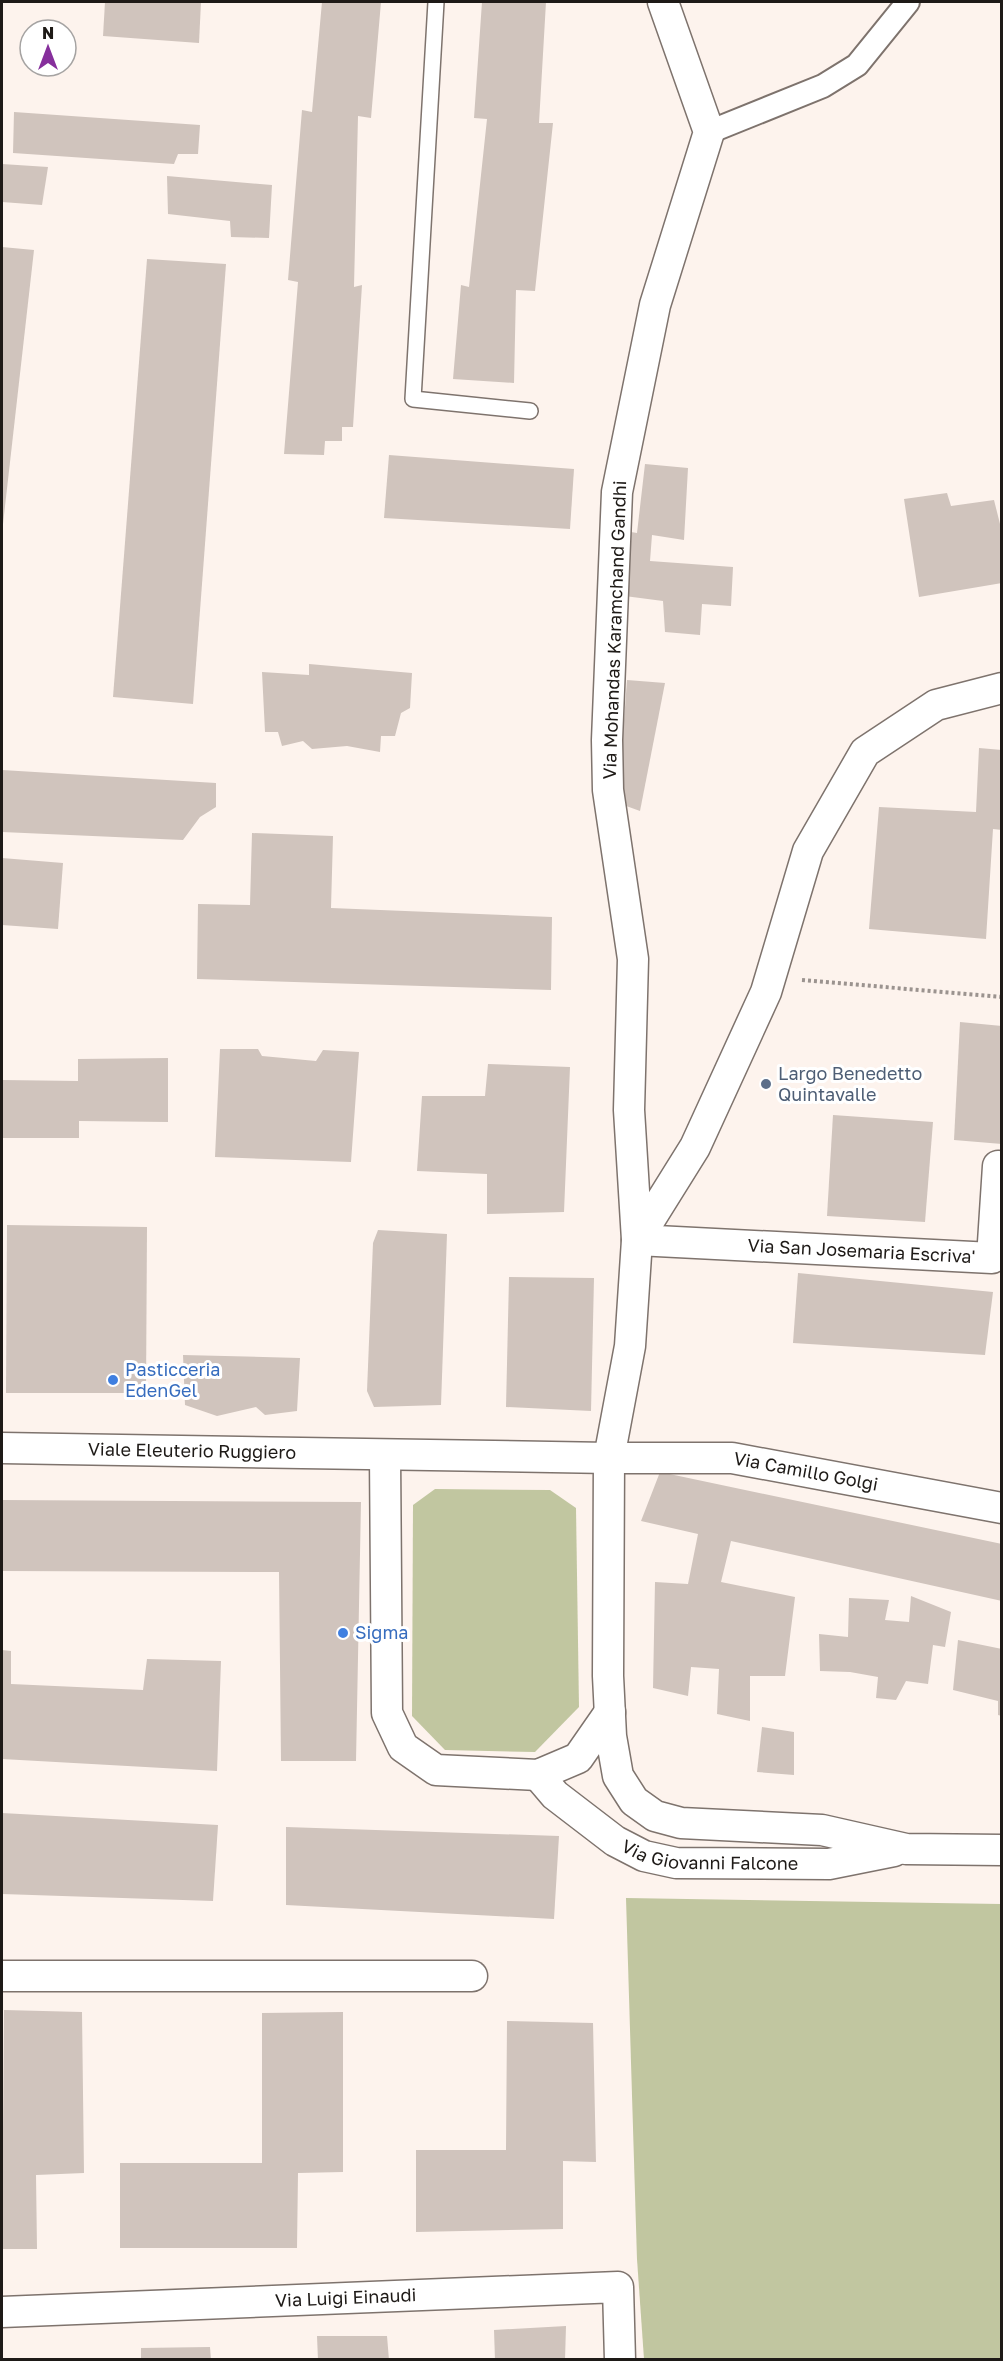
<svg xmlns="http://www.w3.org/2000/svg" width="1003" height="2361" viewBox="0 0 1003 2361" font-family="'Golos Text',sans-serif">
	<rect width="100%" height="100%" fill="#fdf3ed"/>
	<!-- green -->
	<g fill="#c1c6a0">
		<path d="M435,1489L550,1490L576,1508L579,1707L535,1752L445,1750L412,1716L413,1505Z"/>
		<path d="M626,1898L1001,1904V2359H644L637,2259Z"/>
	</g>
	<!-- building -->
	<g fill="#d0c4bd">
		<path d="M105,2H201L199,43L103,36Z"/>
		<path d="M322,2H381L371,118L358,116L354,287L362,285L353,427H342V441H325L324,455L284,454L298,282L288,280L302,110L312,112Z"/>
		<path d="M482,2H546L539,123H553L535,291L516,290L514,383L453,379L461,285L469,287L487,119L474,118Z"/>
		<path d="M14,112L200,125L198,154H178L174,164L13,153Z"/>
		<path d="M2,164L48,167L42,205L2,202Z"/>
		<path d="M167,176L272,185L269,238L231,237L230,221L168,214Z"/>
		<path d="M2,247L34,250L3,524H2Z"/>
		<path d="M147,259L226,264L193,704L113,697Z"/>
		<path d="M389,455L574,469L570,529L384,518Z"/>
		<path d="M645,464L688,468L684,540L652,535L650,561L733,567L731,606L702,604L700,635L665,632L663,601L617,595L619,530L637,533Z"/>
		<path d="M947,493L951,506L994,500L1002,532V583L919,597L904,499Z"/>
		<path d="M309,664L412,673L410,708L401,713L395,736H381L380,752L347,746L312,749L303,741L282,746L278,732H265L262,672L309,675Z"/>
		<path d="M627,680L665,683L640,811L618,803Z"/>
		<path d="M979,748L1002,750V830L993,829L986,939L869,929L879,807L976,812Z"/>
		<path d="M2,770L216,783V807L200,817L183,840L2,832Z"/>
		<path d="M252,833L333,836L331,908L552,917L551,990L197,979L198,904L250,905Z"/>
		<path d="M2,858L63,863L58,929L2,925Z"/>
		<path d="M960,1022L1002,1026V1144L954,1140Z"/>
		<path d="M220,1049H258L262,1056L316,1061L323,1050L359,1052L351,1162L215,1157Z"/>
		<path d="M168,1058V1122L79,1121V1138H2V1080L78,1081V1059Z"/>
		<path d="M488,1064L570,1067L564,1212L487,1214V1174L417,1171L422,1096H485Z"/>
		<path d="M833,1115L933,1122L925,1222L827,1216Z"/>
		<path d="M7,1225L147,1227L146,1393H6Z"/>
		<path d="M378,1230L447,1234L441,1405L374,1407L367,1391L373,1243Z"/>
		<path d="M798,1273L993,1292L985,1355L793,1343Z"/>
		<path d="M509,1277L594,1278L591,1411L506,1407Z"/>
		<path d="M183,1355L300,1358L297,1411L265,1415L256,1407L217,1416L185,1405Z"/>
		<path d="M660,1472L1002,1544V1601L731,1541L721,1582L795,1597L785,1676H750V1721L717,1714L719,1669L691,1667L688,1696L653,1688L655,1582L688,1584L698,1534L641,1521Z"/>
		<path d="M2,1500L361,1502L356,1761H281L279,1572L2,1571Z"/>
		<path d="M911,1596L951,1612L945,1647L933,1645L928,1684L906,1681L896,1700L876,1698L878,1677L850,1672L820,1671L819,1634L848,1637L849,1598L889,1600L885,1620L909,1622Z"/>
		<path d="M958,1640L1002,1649V1716L998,1715V1701L953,1690Z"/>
		<path d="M2,1650L11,1651V1684L143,1690L147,1659L221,1661L217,1771L2,1759Z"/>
		<path d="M762,1727L794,1732V1775L757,1772Z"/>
		<path d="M2,1813L218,1825L213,1901L2,1894Z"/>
		<path d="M286,1827L559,1836L554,1919L286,1905Z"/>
		<path d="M4,2010L82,2012L84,2173L36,2175L37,2249H2Z"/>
		<path d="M343,2012V2172L298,2173L297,2248H120V2163H262V2013Z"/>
		<path d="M507,2021L593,2023L596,2162L563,2161V2229L416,2232V2150H506Z"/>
		<path d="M566,2326L565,2360H495L494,2330Z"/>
		<path d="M317,2336H387L389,2360H318Z"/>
		<path d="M210,2347L211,2360H141V2348Z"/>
	</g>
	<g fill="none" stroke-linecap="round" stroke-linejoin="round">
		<!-- service casing -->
		<g stroke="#7e736d" stroke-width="18">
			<path id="service" d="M436,2L413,399L530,411"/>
		</g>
		<!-- pedestrian casing -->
		<g stroke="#7e736d" stroke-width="26">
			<path id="pedestrian" d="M709,132L823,86L857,65L908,2"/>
		</g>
		<!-- minor casing -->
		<g stroke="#7e736d" stroke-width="33">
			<g id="minor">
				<path id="s1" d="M663,2L709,132L655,305L617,492L607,740L608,790L633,959L629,1110L637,1240L992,1258L998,1166"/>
				<path id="s2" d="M1002,688L936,705L865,752L808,851L766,992L695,1147L637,1240L630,1346L609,1458H732L1002,1508"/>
				<path id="s3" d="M2,1448L609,1458L608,1676L611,1736L618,1776L634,1801L655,1816L681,1823L822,1830L906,1849L1002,1850"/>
				<path d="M385,1455L387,1713L403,1747L436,1770L538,1775L578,1758L610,1712"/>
				<path id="s4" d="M538,1775L555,1795L615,1841L644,1856L676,1863L829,1864L894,1851"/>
				<path d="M2,1976H472"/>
				<path id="s5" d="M2,2312L618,2287L620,2360"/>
			</g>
		</g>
		<!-- path -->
		<path stroke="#9b938f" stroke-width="4" stroke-dasharray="3 3" stroke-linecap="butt" d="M802,980L1002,997"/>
		<!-- service -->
		<use href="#service" stroke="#fff" stroke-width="15"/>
		<!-- pedestrian -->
		<use href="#pedestrian" stroke="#fff" stroke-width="22"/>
		<!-- minor -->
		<use href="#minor" stroke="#fff" stroke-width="30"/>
	</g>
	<!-- markers -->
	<circle fill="#5c6f8a" stroke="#fff" stroke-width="2" cx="766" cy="1084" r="6"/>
	<g fill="#3f7fe0" stroke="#fff" stroke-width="2">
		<circle cx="113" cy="1380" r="6"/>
		<circle cx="343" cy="1633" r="6"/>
	</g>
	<g text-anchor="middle" stroke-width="6" stroke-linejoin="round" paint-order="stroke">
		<!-- street labels -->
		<g font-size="18" fill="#1e1a17" stroke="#fff">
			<text transform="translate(615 630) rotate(-88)" y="6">Via Mohandas Karamchand Gandhi</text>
			<text dy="6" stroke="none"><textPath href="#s1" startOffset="1485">Via San Josemaria Escriva'</textPath></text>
			<text dy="6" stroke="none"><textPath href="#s3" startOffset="190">Viale Eleuterio Ruggiero</textPath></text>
			<text dy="6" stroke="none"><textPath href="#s2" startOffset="1113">Via Camillo Golgi</textPath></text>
			<text dy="6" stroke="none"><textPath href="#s4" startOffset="200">Via Giovanni Falcone</textPath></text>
			<text dy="6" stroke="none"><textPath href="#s5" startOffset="344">Via Luigi Einaudi</textPath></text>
		</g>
		<!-- service labels -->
		<g font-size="18" fill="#4e5e75" stroke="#fff" text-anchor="start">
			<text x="778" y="1080">Largo Benedetto<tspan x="778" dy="21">Quintavalle</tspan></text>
		</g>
		<!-- shop labels -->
		<g font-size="18" fill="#366cbe" stroke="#fff" text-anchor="start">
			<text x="125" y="1376">Pasticceria<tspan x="125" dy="21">EdenGel</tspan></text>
			<text x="355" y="1639">Sigma</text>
		</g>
	</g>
	<!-- border -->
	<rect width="1003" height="2361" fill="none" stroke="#1e1a17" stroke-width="6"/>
	<!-- north arrow -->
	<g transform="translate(48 48)"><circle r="28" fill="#ffffff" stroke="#a5a3a2" stroke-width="1.5"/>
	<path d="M0-4.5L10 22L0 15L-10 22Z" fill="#862f9c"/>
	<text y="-9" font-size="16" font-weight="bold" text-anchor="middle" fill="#1e1a17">N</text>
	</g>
</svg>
